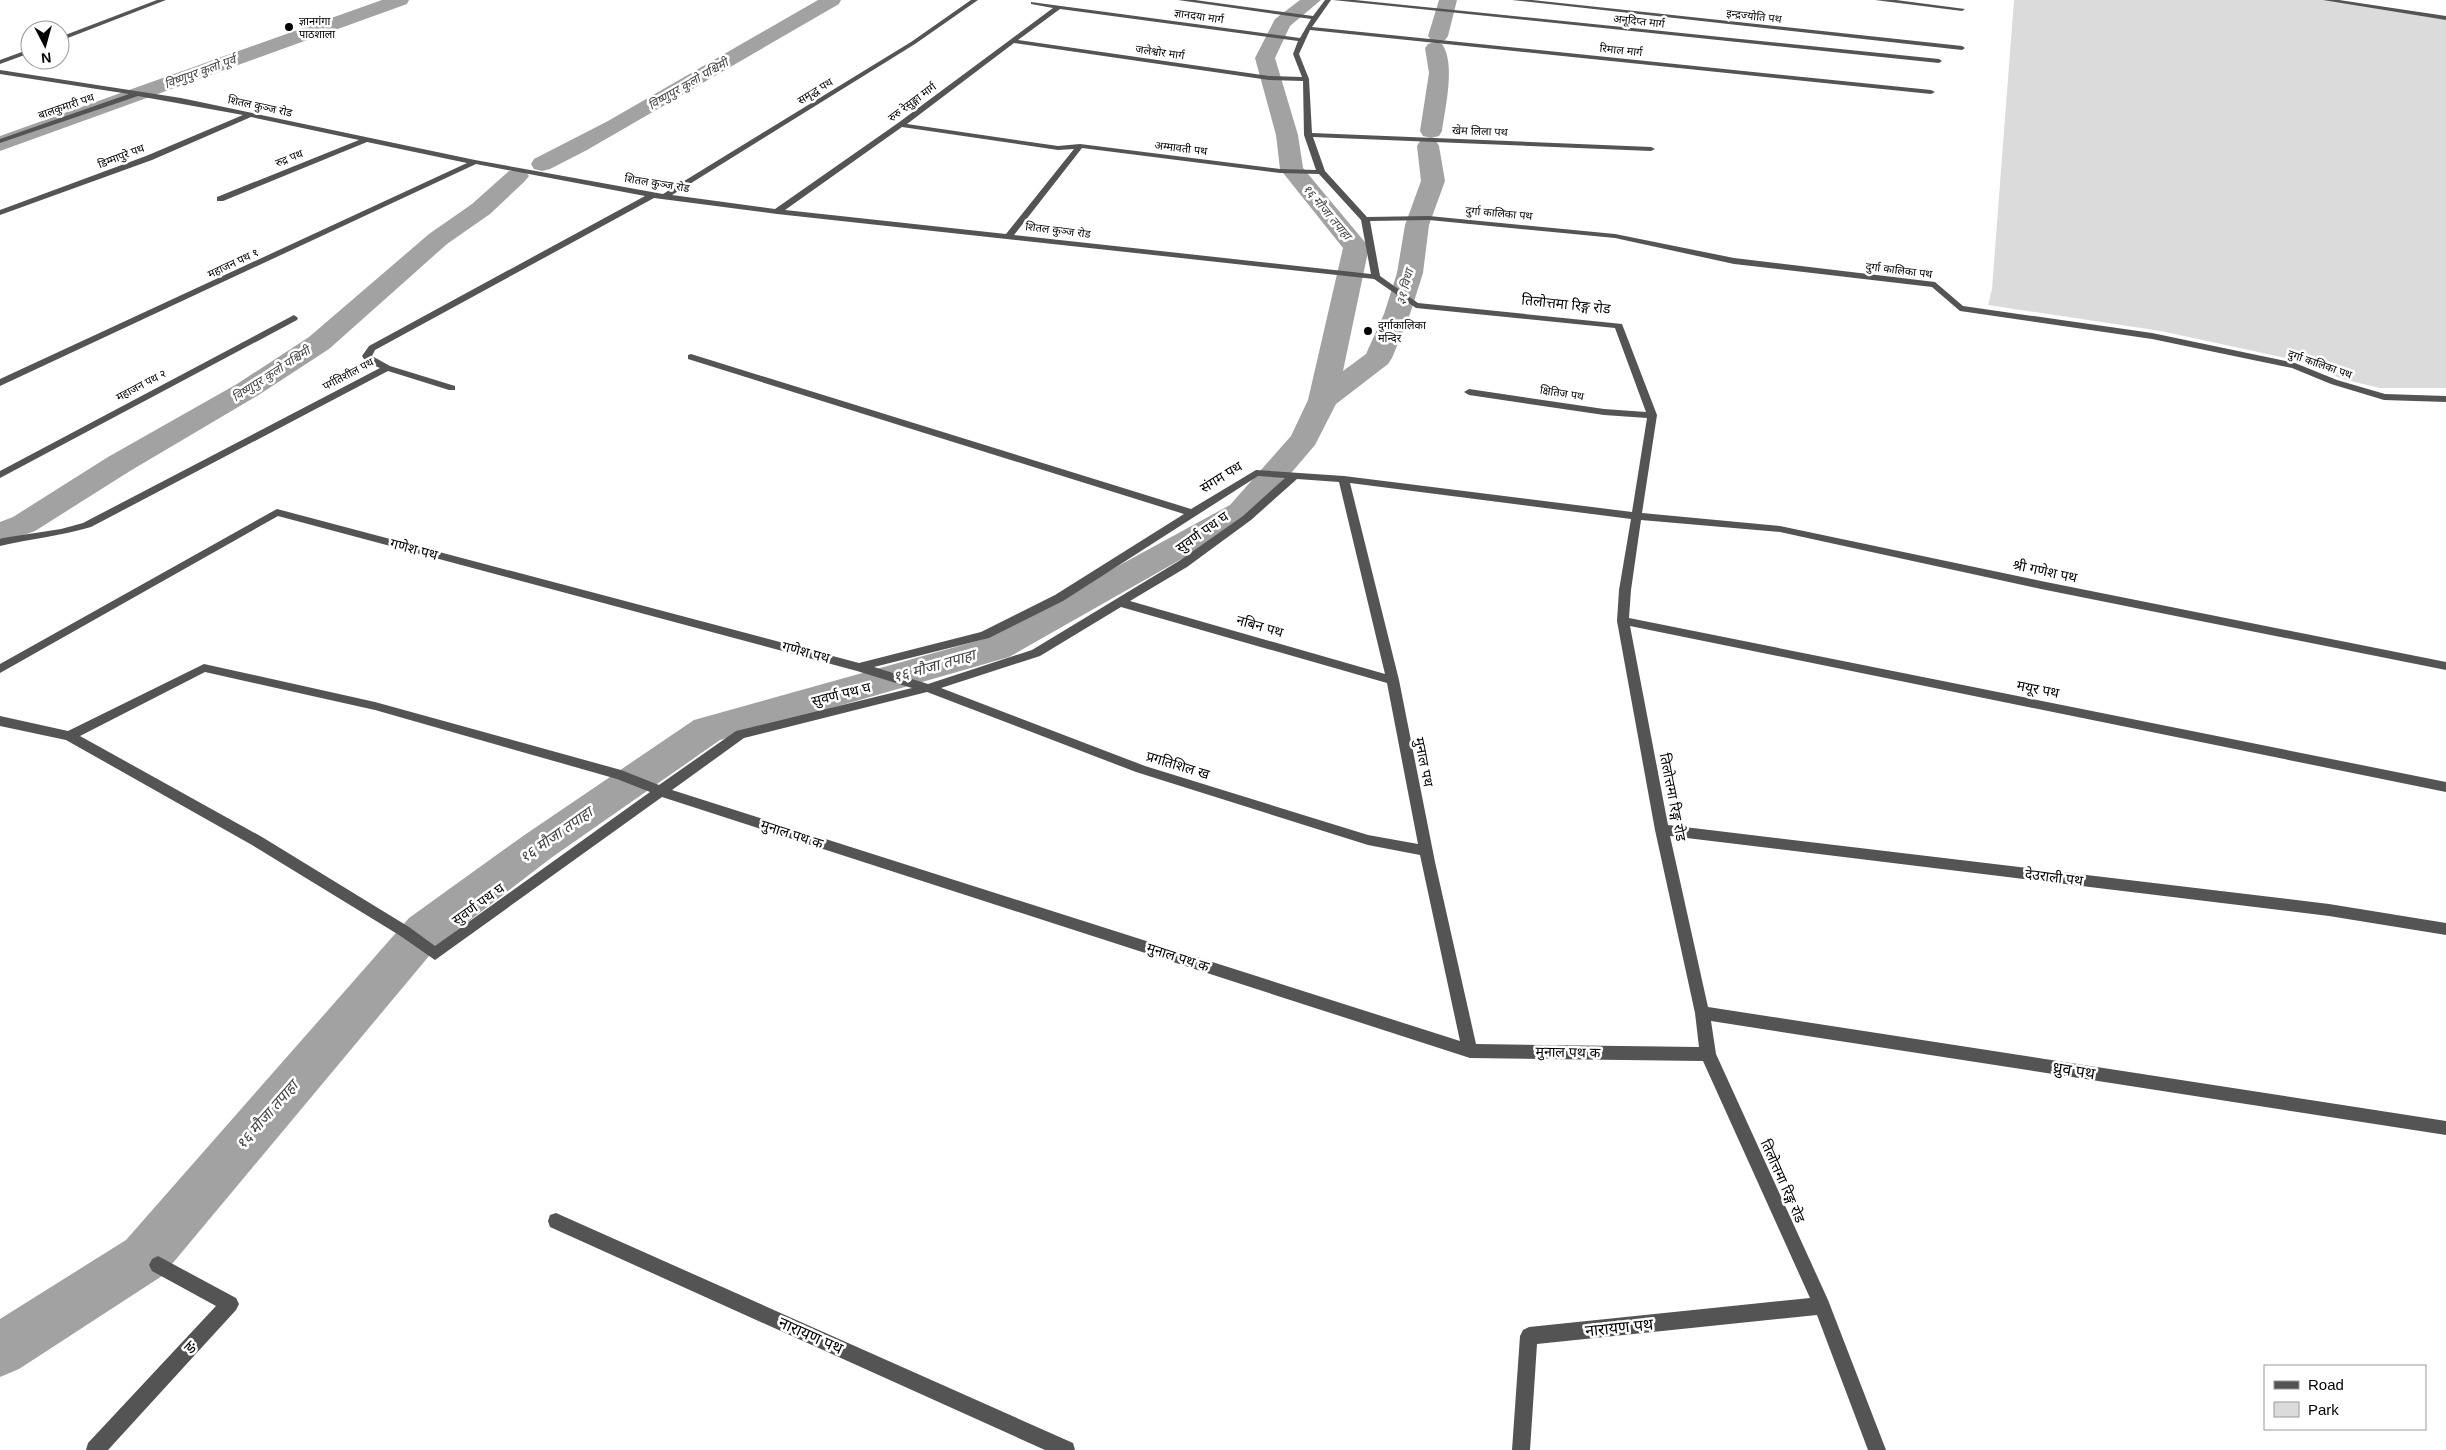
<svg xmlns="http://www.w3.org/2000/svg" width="2446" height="1450" viewBox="0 0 2446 1450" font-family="Arial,'Noto Sans Devanagari',sans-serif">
	<rect width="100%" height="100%" fill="#fff"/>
	<!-- green -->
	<path fill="#dbdbdb" d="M2014,0H2326L2446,18V388H2380L2342,379L2299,361L2161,331L1988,305L1992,289Z"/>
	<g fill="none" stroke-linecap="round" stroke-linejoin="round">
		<!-- canal -->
		<g fill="#a2a2a2" fill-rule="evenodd">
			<path d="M382,0H409L407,4L0,151V136Z"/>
			<path d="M818,0H841L839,4L587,150L550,169L542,171L534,169L531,164L534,159L608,121Z"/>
			<path d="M1300,0H1321L1290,26L1275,58L1298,135L1303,168L1369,247L1343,371L1366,354L1384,314L1397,273L1405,225L1421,181L1417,146L1420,141L1428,139L1436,141L1439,146L1445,181L1429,225L1423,273L1410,314L1392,358L1388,364L1336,404L1315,445L1252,519L1009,657L720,740L551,858L439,944L162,1276L19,1369L0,1377V1319L126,1240L409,918L523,836L694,720L984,639L1230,505L1291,436L1308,400L1343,248L1280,169L1276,135L1255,58L1275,19Z"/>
			<path d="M1439,0H1457L1448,36L1445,40L1438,42L1431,40L1428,36Z"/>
			<path d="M1435,42L1442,44C1456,64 1445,108 1442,131L1439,136L1431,138L1423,136L1420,131L1429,73L1425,48L1428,44Z"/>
			<path d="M517,169L525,171L529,176L525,181L490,214L447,244L329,349L257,396L130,471L35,531L0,544V522L13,517L108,457L237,384L309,337L429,234L472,204L509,171Z"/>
		</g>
		<!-- minor -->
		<g fill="#545454" fill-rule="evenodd">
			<path d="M157,0H166L60,41V37Z"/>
			<path d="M971,0H978L915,44L672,195L775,209L898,123L1053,8L1031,4V2L1300,38L1311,19L1178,0H1195L1313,16L1325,0H1331L1312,27L1931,90L1935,92L1931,94L1310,30L1299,54L1309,79L1312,133L1651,147L1655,149L1651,151L1313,137L1325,171L1367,217L1429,216L1615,234L1734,258L1935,282L1963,306L2152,333L2295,363L2337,380L2385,394L2446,396V402L2384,400L2331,384L2292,368L2152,339L1960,311L1932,287L1734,264L1615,238L1429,220L1370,221L1380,276L1418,303L1622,324L1657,415L1642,513L1780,526L2041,581L2446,662V670L2041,589L1780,532L1641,520L1631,590L1629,618L2446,782V792L1630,626L1668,825L2329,904L2446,923V935L2329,916L1670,836L1708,1007L2446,1121V1135L1711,1021L1716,1054L1828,1300L1886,1450H1868L1817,1315L1537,1344L1530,1450H1512L1520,1336L1523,1330L1529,1327L1810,1298L1703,1061L1470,1058L662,797L435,960L399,935L252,845L66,740L0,726V716L68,731L204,664L375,702L621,770L659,785L736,731L912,688L857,671L278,516L0,673V664L277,509L859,663L981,632L1055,595L1184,514L688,359V355L691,354L1191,509L1256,470L1344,476L1632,512L1647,418L1604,415L1469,395L1464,392L1469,389L1604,409L1646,412L1615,328L1416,308L1374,279L777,214L654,198L375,350L372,356L390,366L455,386V390H449L388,371L91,527C61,536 30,539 0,546V539L3,538L61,529L83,523L380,368L366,362L362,356L369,346L645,196L476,164L0,386V379L467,163L367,142L223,201H217V197L359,140L251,117L152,160L0,215V210L146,156L243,115L138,96L0,143V139L129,94L0,74V70L181,98L475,160L663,194L911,42ZM1060,9L1298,41L1293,54L1302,77L1269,76L1018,40ZM1014,43L1269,80L1303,81L1304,135L1316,170L1280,169L1080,144L1058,146L907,124ZM902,127L1058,150L1074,149L1006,234L785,210ZM1082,148L1280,173L1319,174L1361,220L1371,274L1014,235ZM1258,476L1285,478L1243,516L1179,561L1032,650L928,684L874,667L989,638L1063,601ZM1297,479L1339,482L1385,674L1130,601L1187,567L1251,520ZM1350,483L1631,519L1619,590L1617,621L1655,830L1695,1013L1699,1047L1476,1044L1435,862L1399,680ZM1121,607L1387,683L1418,844L1368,835L1145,766L941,688L1040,656ZM205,672L375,710L617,779L650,792L435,946L409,927L262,837L80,736ZM927,692L1136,772L1368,845L1420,855L1460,1041L672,790L744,738Z"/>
			<path d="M1333,0H1355L1939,59L1942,61L1939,63Z"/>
			<path d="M1512,0H1532L1962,46L1965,48L1962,50Z"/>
			<path d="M1875,0H1896L1965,9L1962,11Z"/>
			<path d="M2323,0H2339L2446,16V20Z"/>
			<path d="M30,49V53L0,64V60Z"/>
			<path d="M294,315L298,318L297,320L0,478V471Z"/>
			<path d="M556,1213L1073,1443L1075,1450H1045L550,1227L548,1221L550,1215Z"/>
			<path d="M158,1256L236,1298L239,1304L236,1310L108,1450H86L88,1443L216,1306L152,1271L149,1265L152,1259Z"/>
		</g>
	</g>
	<!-- markers -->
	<g fill="#000" stroke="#fff" stroke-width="2">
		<circle cx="289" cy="27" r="5"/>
		<circle cx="1368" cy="331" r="5"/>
	</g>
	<g text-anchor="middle" stroke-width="5" stroke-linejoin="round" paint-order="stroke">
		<!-- far-street labels -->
		<g font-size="11" fill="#000" stroke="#fff">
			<text transform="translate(1199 16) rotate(8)" y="4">ज्ञानदया मार्ग</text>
			<text transform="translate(1754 16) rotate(6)" y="4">इन्द्रज्योति पथ</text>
			<text transform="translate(1639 21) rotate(6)" y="4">अनूदिप्त मार्ग</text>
			<text transform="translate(1621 50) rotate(6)" y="4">रिमाल मार्ग</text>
			<text transform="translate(1160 52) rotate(8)" y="4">जलेश्वोर मार्ग</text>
			<text transform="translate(815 91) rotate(-32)" y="4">समृद्ध पथ</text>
			<text transform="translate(912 102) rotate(-37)" y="4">रुरु रेसुङ्गा मार्ग</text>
			<text transform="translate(66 106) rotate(-19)" y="4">बालकुमारी पथ</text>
			<text transform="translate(260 106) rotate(12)" y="4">शितल कुञ्ज रोड</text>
			<text transform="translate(1480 131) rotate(2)" y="4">खेम लिला पथ</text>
			<text transform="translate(1181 148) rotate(7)" y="4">अम्मावती पथ</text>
			<text transform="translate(121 156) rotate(-21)" y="4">डिम्मापुरे पथ</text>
			<text transform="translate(289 158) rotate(-22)" y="4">रुद्र पथ</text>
			<text transform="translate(657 183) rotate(9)" y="4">शितल कुञ्ज रोड</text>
			<text transform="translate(1499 213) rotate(5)" y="4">दुर्गा कालिका पथ</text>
			<text transform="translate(1058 230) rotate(7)" y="4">शितल कुञ्ज रोड</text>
			<text transform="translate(233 263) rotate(-25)" y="4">महाजन पथ १</text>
			<text transform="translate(1899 270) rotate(7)" y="4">दुर्गा कालिका पथ</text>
			<text transform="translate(2320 364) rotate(19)" y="4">दुर्गा कालिका पथ</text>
			<text transform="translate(348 374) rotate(-28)" y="4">पर्गतिशील पथ</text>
			<text transform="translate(141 385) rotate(-28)" y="4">महाजन पथ २</text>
			<text transform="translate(1562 393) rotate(9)" y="4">क्षितिज पथ</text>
		</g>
		<!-- far-poi labels -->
		<g font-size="11" fill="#000" stroke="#fff" text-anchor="start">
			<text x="299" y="25">ज्ञानगंगा<tspan x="299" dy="13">पाठशाला</tspan></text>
			<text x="1378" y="329">दुर्गाकालिका<tspan x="1378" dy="13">मन्दिर</tspan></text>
		</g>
		<!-- far-water labels -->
		<g font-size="12" font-style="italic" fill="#434343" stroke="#fff">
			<text transform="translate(200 72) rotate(-20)" y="4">विष्णुपुर कुलो पूर्व</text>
			<text transform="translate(688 84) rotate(-30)" y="4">विष्णुपुर कुलो पश्चिमी</text>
			<text transform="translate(1327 212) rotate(50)" y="4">१६ मौजा तपाहा</text>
			<text transform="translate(1405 287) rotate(-75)" y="4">३१ विधा</text>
			<text transform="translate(271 374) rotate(-33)" y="4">विष्णुपुर कुलो पश्चिमी</text>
		</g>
		<!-- street labels -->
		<g font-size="14" fill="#000" stroke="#fff">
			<text transform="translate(1566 304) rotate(6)" y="5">तिलोत्तमा रिङ्ग रोड</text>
			<text transform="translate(1221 477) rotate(-32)" y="5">संगम पथ</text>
			<text transform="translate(1202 532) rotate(-35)" y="5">सुवर्ण पथ घ</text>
			<text transform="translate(414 549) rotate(15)" y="5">गणेश पथ</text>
			<text transform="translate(2045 571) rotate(12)" y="5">श्री गणेश पथ</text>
			<text transform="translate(1260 626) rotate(16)" y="5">नबिन पथ</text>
			<text transform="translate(806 652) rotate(15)" y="5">गणेश पथ</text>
			<text transform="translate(2038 689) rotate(11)" y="5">मयूर पथ</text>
			<text transform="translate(841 694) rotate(-14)" y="5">सुवर्ण पथ घ</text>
			<text transform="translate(1424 762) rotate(79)" y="5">मुनाल पथ</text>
			<text transform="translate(1178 765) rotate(17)" y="5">प्रगतिशिल ख</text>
			<text transform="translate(1673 797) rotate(79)" y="5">तिलोत्तमा रिङ्ग रोड</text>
			<text transform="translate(792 834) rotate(18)" y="5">मुनाल पथ क</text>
			<text transform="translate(2054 877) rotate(7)" y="5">देउराली पथ</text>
			<text transform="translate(478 904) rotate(-36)" y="5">सुवर्ण पथ घ</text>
			<text transform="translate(1178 957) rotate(18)" y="5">मुनाल पथ क</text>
			<text transform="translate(1568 1052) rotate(1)" y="5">मुनाल पथ क</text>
			<text transform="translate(1783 1181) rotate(66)" y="5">तिलोत्तमा रिङ्ग रोड</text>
		</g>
		<!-- water labels -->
		<g font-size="15" font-style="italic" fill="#434343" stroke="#fff">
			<text transform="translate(934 666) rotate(-16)" y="5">१६ मौजा तपाहा</text>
			<text transform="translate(556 835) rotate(-35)" y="5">१६ मौजा तपाहा</text>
			<text transform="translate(267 1115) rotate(-49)" y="5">१६ मौजा तपाहा</text>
		</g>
		<!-- near-street labels -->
		<g font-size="16" fill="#000" stroke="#fff">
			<text transform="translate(2074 1070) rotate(9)" y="6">ध्रुव पथ</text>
			<text transform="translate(1619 1327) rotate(-6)" y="6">नारायण पथ</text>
			<text transform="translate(811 1335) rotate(24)" y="6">नारायण पथ</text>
			<text transform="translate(190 1347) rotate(-47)" y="6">ङ</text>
		</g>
	</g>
	<!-- legend -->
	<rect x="2264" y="1365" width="162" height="65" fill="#ffffff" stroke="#999999"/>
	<rect x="2274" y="1381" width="25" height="8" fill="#545454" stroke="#999999"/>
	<text x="2308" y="1390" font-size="15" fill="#000000">Road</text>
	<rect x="2274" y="1402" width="25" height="15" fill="#dbdbdb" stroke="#999999"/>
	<text x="2308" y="1415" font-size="15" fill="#000000">Park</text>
	<!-- north arrow -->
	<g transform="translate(45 45) rotate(174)"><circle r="24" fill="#ffffff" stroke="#999999"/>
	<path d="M0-4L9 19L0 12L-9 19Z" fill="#000000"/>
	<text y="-8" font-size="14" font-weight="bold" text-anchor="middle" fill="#000000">N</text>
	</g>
</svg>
